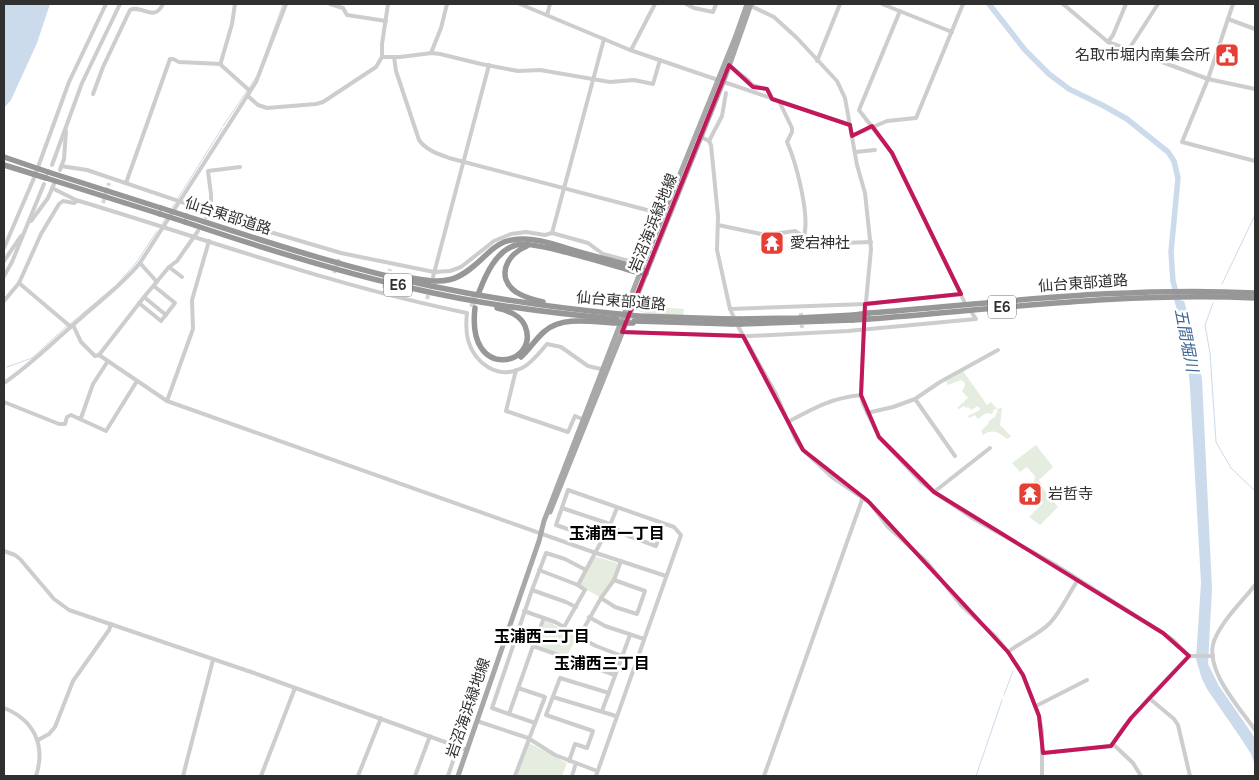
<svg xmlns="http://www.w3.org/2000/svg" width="1259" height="780" viewBox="0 0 1259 780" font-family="Raleway,'Noto Sans JP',sans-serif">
	<rect width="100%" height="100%" fill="#fff"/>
	<!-- green -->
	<g fill="#e4eddf">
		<path d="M640,306L684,309L683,316L651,314L638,311Z"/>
		<path d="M963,371L987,405L991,402L997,409L1002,408L1000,425L1011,436L1007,439C999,433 993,428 983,435L981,431L988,424L989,421L995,417L998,410L994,409L992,414L986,413L978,419L975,415L969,418L968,416L980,410L978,406L971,410L968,407L966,408L964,406L959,409L957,408L968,398L962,391L964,388L965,383L961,380L948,385L946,381Z"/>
		<path d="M1036,445L1053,467L1039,480L1044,490L1058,507L1040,525L1029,517L1043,503L1029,485L1034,482L1035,476L1027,467L1020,472L1012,463Z"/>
		<path d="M594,557H597L617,563L618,565L614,578L600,597L580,586V583Z"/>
		<path d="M547,621L577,637L567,656L536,645L535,643L545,622Z"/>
		<path d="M529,743L567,763L562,776H517Z"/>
	</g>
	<!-- water -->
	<g fill="#cbdbec">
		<path d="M4,4H50L37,43L11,100L4,108Z"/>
		<path d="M1174,300L1184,301L1193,330L1202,379L1212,589L1208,664L1219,686L1255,738V765L1251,754L1240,737L1207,689L1202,679L1196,659L1201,583L1190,388C1188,357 1183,329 1174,300Z"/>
	</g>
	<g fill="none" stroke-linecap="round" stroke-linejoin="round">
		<!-- stream -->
		<g stroke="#cbdbec" stroke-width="1">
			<path d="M263,60L283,4"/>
			<path d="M249,88L256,77"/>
			<path d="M223,126L247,91"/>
			<path d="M178,198L222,128"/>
			<path d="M171,209L175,203"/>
			<path d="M162,223L165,219"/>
			<path d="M117,284L136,263L157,231"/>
			<path d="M1222,284L1255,215"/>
			<path d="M1213,303L1205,325L1210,353L1216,442L1231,468L1255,491"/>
			<path d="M70,324L114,287"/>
			<path d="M7,367L32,358L67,326"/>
			<path d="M1004,695L1013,671"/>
			<path d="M976,776L1002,700"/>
		</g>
		<!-- river -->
		<path stroke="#cbdbec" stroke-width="5.5" d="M989,4L1025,50L1049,74L1069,89L1104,106L1127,119L1168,152L1174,161L1178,178L1171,252L1173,281L1180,308"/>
		<!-- minor-tunnel -->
		<g stroke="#d6d6d6" stroke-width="4" stroke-dasharray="4 2" stroke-linecap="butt">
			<path d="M103,203L109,183"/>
			<path d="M199,229L206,217"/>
			<path d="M334,273L339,259"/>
			<path d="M384,288L390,269"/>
			<path d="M427,299L431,284"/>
			<path d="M801,313L802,328"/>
		</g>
		<!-- highway-tunnel -->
		<path stroke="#d6d6d6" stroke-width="5.5" stroke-dasharray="5.5 3" stroke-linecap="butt" d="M472,307L476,291"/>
		<!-- minor -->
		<g stroke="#cdcdcd" stroke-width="4">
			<path d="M235,4L232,24L221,62V65L250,91"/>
			<path d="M330,4L343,8L347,15L386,21"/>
			<path d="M520,4L630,50L850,125"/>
			<path d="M686,4L694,8L713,12L716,4"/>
			<path d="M882,4L952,32"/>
			<path d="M1063,4L1108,42L1208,79L1255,89"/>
			<path d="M1233,4L1208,79L1182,142L1255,161"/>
			<path d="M751,6L774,17L797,38L837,81L845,98L857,165L865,193L871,249L864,323L861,395L863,404L879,437L921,482L934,492L974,519L1054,564L1163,633L1173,640L1189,656"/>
			<path d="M900,11L859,110L892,153L964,301"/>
			<path d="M547,15L550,4"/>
			<path d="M1228,19L1255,29"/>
			<path d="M1108,42L1113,35L1126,4"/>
			<path d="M1129,49L1158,4"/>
			<path d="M631,50L655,4"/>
			<path d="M431,53L441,28L447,4"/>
			<path d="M382,57H400L432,53L440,54L481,64L518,71L540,70L610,82L634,80L653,84L660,60"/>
			<path d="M394,57L396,71L419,140C426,150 438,154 449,158L666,215"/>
			<path d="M817,61L840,4"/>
			<path d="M729,65L748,80L752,85L767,89L772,99"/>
			<path d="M93,94L103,67L130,10C142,4 154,23 163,4"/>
			<path d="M248,96L258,105L267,108L316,104L323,102L376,67L382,57V44L388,4"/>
			<path d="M779,101L792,128V132L787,142C796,162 810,215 804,236"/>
			<path d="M852,134H856L887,121L916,118L963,4"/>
			<path d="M699,136L709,141L711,145L718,216L717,250L730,309L739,328L776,394L796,440L803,450L832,477L870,503L888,527L927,562L961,605L996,637L1008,652L1023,675L1039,716L1042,731V776"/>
			<path d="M709,141L722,116L726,93"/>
			<path d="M855,152L875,150"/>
			<path d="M52,165L82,83L120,4"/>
			<path d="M61,166L87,170L270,232L341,253L434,272L450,271L461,267L494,241L511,234L526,232L545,235L552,233L588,243L603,254L633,262L640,257L658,213"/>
			<path d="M60,170L64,159L66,131"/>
			<path d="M126,183L170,59H173L179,62L221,64"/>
			<path d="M52,188L76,200C206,239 334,286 467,313C466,322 466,332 468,340C475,364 498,380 522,368C532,363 540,352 547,344L561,347L588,366L605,370"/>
			<path d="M211,212V194L208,171L240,167"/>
			<path d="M31,221L48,198L54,184"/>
			<path d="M718,225L766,235L795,231L815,244L871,242"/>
			<path d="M552,233L604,39"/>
			<path d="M4,248L34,178L69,82L106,4"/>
			<path d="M4,261L21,236"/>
			<path d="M140,263L157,282"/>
			<path d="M169,267L182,277"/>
			<path d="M4,276L12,262L44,184"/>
			<path d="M433,277L489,65"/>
			<path d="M19,283L71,327"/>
			<path d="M144,297L166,315"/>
			<path d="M4,301L19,283L41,234L59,204L63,201L74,203L77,201"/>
			<path d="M139,303L161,321L175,303L154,286"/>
			<path d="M730,309L866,304L961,294"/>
			<path d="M73,325L81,342L95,356L99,355L167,401L593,552L666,576"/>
			<path d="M622,332L750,336L848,331L976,319L972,313"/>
			<path d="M99,355L144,297L169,267L177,261L198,231"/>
			<path d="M516,370L506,411L568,432L575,416L582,419"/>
			<path d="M4,383C32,364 55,340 81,318C101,300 123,284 140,263L256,82L286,4"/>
			<path d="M915,399L955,456"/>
			<path d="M167,401L193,329L192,300L209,241"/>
			<path d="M4,402L59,424H65L67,417L71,415L106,431L137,381"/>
			<path d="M867,413L893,407L915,399L940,382L998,350"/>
			<path d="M79,418H81L93,384L108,361"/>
			<path d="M788,422C814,408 831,398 861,395"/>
			<path d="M934,492L990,448"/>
			<path d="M562,508L607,523L626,535L656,546L664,524"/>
			<path d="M4,551L15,555L20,559L54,599L69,610L254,673L467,750"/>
			<path d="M621,561L614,580L601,598L579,637L596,646L622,656"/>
			<path d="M539,570L578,585"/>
			<path d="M1255,585C1242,602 1222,620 1214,641C1204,670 1240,708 1255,730"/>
			<path d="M532,590L566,602L576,607"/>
			<path d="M601,598L615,607L637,614L645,591L614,580"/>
			<path d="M524,611L555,622L564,627L585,590L578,585L610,525L617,508"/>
			<path d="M589,617L605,626L644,639"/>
			<path d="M533,646L615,675"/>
			<path d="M1008,652C1021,642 1038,635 1050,623C1061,611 1069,593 1078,580"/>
			<path d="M553,697L616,716"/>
			<path d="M1036,706L1087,680"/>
			<path d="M4,708C34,720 46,745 36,776"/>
			<path d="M602,711L630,635"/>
			<path d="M509,714L533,646L544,618"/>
			<path d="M477,721L528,738L555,755L597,771"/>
			<path d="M535,723L492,708L532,590L546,553L565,559L586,570"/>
			<path d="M38,740L49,734L55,727L73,681L109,630L111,624"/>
			<path d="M1114,745L1133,763L1141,776"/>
			<path d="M1043,753L1111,746L1123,728L1149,698"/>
			<path d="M569,761L575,744L587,748L593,731L546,715L560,678L609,693"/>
			<path d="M183,776L213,660"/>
			<path d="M261,776L295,688"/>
			<path d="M358,776L381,718"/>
			<path d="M415,776L430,736"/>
			<path d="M448,776L458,746"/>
			<path d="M515,776L545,697L518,688"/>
			<path d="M572,776L576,763"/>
			<path d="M596,776L681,535L674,527L568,490L556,525L602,541"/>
			<path d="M764,776L863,497"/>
			<path d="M1190,776L1178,725L1174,719L1149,698L1189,656H1213"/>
		</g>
		<!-- major -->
		<g stroke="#a8a8a8" stroke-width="5">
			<path d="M550,512L726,75L751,4"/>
			<path d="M458,776L539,541L544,521L638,278L735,38L747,4"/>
		</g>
		<!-- highway -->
		<g stroke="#979797" stroke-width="5.5">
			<path d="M48,172L161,208"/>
			<path d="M46,178L160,214"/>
			<path d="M186,216C267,242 348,269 431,286C493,299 556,308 619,314"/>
			<path d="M185,222C259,247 334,271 411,288C478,304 548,313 617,319"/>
			<path d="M527,246C507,254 495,277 516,292C524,297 534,300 543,302"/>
			<path d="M407,277C446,285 457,283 486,255C493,248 502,241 512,240C535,236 558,246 579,252C598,257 616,262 635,267L642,269L646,273"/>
			<path d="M479,292C486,274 496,251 516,245C536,240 616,267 640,273H646"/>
			<path d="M475,308C466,383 541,365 525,326C521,316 508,310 497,308"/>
			<path d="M869,313C998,303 1126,286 1255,293"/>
			<path d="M637,316L729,319"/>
			<path d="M739,319L798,318L854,315"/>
			<path d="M869,319C998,309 1126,292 1255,298"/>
			<path d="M634,321L732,324"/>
			<path d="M741,324L853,320"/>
			<path d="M521,357C530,349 536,338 545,331C563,316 591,322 613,323"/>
		</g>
		<!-- highway-bridge -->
		<g stroke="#979797" stroke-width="5.5">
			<path d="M4,157L48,172"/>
			<path d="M4,165L46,178"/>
			<path d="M161,208L186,216"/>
			<path d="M160,214L185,222"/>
			<path d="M619,314L637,316"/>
			<path d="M854,315L869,313"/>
			<path d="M729,319H739"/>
			<path d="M853,320L869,319"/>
			<path d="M615,323H633"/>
			<path d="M732,324H741"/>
		</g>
	</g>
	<!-- marked area -->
	<path fill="none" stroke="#c2185b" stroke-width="4" stroke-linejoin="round" d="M729,65L753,87L767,89L772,99L850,125L852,136L872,126L892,153L961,294L865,304L861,395L879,437L934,492L1163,633L1189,656L1131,718L1111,746L1043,753L1039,716L1023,675L1008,652L868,501L803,450L743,336L622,332Z"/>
	<!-- icons -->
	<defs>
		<g id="civic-square" transform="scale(1.25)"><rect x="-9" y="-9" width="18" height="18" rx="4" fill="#e53f35" stroke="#fff"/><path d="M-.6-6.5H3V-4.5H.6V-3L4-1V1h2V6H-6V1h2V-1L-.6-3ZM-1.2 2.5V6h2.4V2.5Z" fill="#fff"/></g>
		<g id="temple-square" transform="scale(1.25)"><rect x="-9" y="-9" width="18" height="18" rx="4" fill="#e53f35" stroke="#fff"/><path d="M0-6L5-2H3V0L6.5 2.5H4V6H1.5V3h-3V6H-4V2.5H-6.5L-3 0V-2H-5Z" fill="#fff"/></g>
	</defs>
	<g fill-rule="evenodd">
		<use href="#civic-square" x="1227" y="55"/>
		<use href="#temple-square" x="772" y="243"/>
		<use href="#temple-square" x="1030" y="494"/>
	</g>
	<g text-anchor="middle" stroke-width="5" stroke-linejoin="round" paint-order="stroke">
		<!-- shield labels -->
		<g fill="#fff" stroke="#6e6e6e" stroke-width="1">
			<rect x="384" y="273.5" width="28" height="23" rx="4"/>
			<rect x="988" y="295.5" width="28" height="23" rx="4"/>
		</g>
		<g font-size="14" font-weight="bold" fill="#303030">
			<text x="398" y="290">E6</text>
			<text x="1002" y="312">E6</text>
		</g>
		<!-- poi labels -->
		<g font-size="15" fill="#303030" stroke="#fff" text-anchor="start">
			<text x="1210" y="60" text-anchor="end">名取市堀内南集会所</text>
			<text x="790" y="248">愛宕神社</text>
			<text x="1048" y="499">岩哲寺</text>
		</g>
		<!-- street labels -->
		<g font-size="15" fill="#303030" stroke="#fff">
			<text transform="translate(228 216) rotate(18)" y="5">仙台東部道路</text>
			<text transform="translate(653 223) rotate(-68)" y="5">岩沼海浜緑地線</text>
			<text transform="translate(1083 283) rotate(-4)" y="5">仙台東部道路</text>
			<text transform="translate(621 301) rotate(5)" y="5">仙台東部道路</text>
			<text transform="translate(468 708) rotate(-71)" y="5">岩沼海浜緑地線</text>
		</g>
		<!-- water labels -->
		<g font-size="16" font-style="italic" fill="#3e6793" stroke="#fff">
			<text transform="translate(1187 340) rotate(79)" y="6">五間堀川</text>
		</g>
		<!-- neighbourhood labels -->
		<g font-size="16" font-weight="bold" fill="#000" stroke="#fff">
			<text x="617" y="539">玉浦西一丁目</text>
			<text x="542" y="642">玉浦西二丁目</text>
			<text x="602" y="669">玉浦西三丁目</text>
		</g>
	</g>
	<!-- border -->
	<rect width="1259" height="780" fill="none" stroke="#303030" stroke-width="10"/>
</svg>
